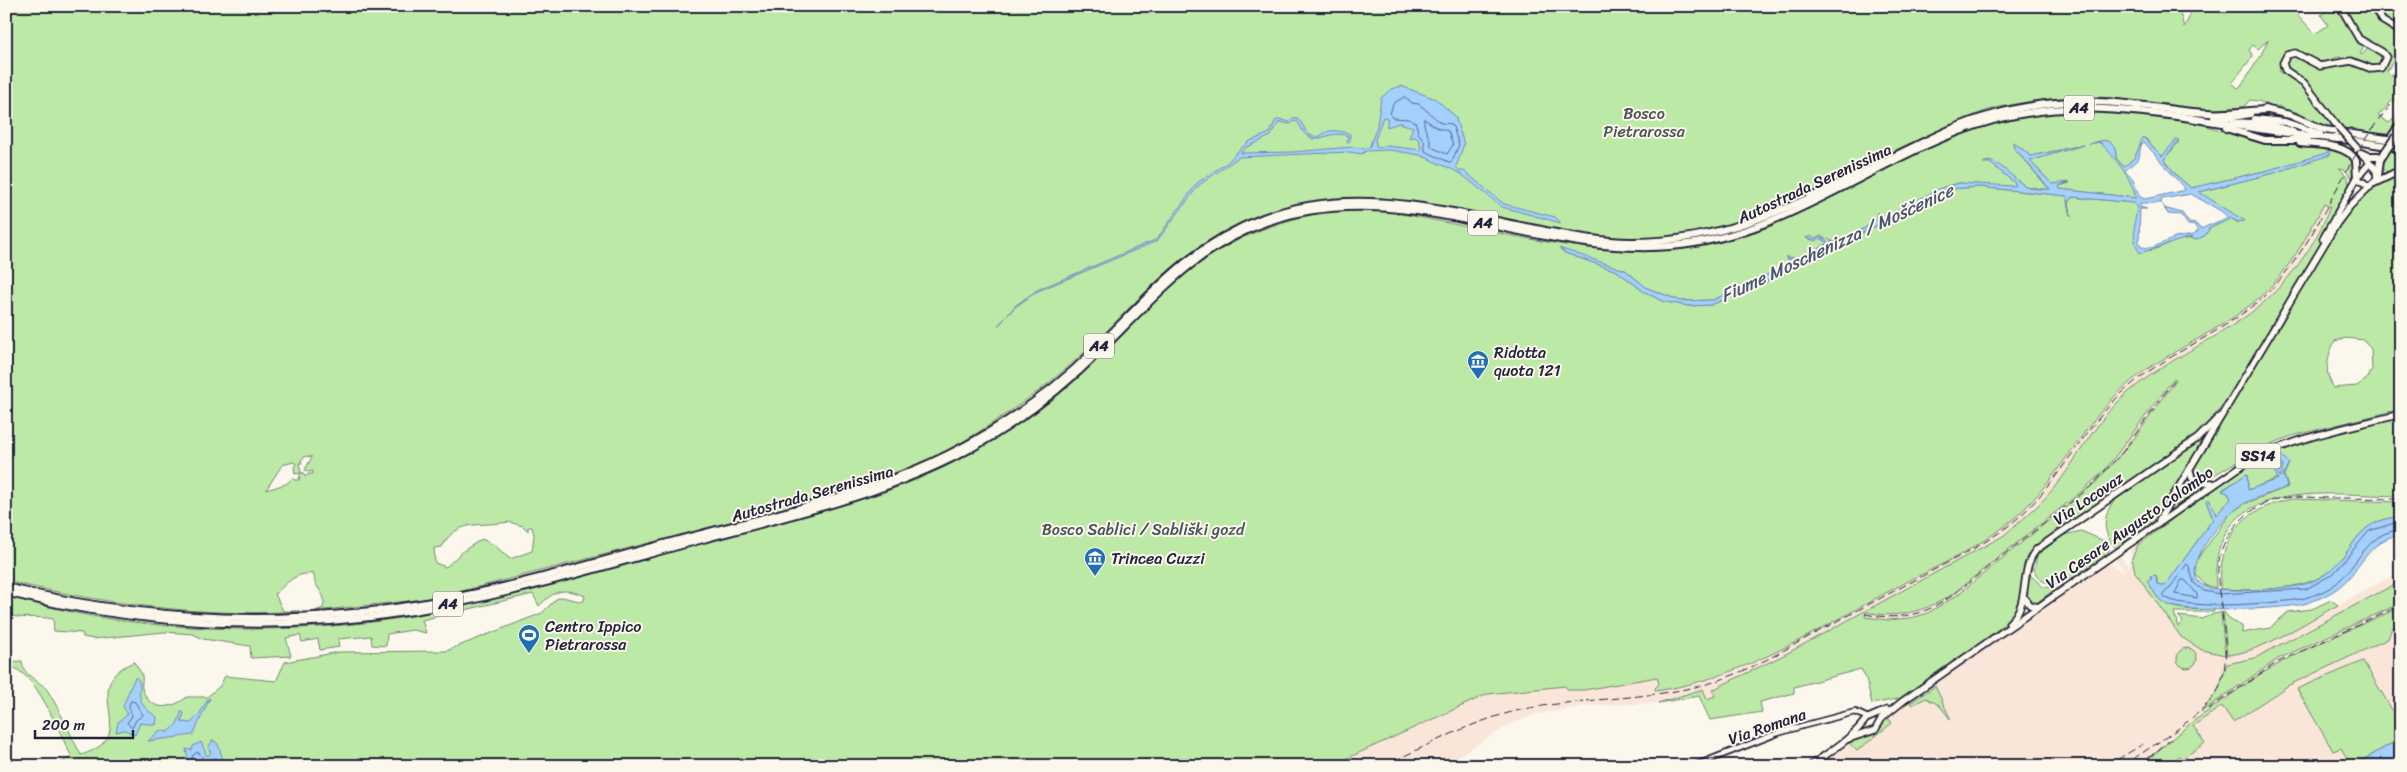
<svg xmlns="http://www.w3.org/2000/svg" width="2407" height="772" viewBox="0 0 2407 772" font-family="Sriracha,sans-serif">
	<rect width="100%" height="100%" fill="#fbf7ec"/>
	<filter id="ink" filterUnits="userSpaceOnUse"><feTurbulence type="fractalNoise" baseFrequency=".02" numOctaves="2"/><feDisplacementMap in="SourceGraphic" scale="10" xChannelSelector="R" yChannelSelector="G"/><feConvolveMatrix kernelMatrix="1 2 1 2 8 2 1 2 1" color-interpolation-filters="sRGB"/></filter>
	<g filter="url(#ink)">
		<!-- built -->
		<g fill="#f9e6d8">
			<path d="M2324,204L2330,207L2304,255L2287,279L2260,305L2242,319L2159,369L2136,386L2105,416L2053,489L2025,518L2003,536L1966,558L1784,655L1720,686L1715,696L1707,699L1703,689L1658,703L1585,706L1533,715L1509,725L1442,766H1330L1488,694L1566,686L1576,690H1584L1657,677L1659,685L1681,687L1710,680L1748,666L1975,545L2019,514L2040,493L2102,408L2114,396L2145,371L2236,316L2269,289L2292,261Z"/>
			<path d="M2174,378L2176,380L2133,440L2096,482L1956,596L1926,614L1910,618L1888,620L1864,617L1866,612L1892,616L1907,615L1930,608L1950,596L2081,492L2105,470Z"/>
			<path d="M2220,483L2147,538L2134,551L2135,572L2181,637L2187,642L2220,655L2238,654L2254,649L2401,571V581L2255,658L2227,664L2222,684L2203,710L2278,659L2401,603V607L2300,652L2259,675L2191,723L2140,766H1814L1848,742L1877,733L1882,724L1894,714L2098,567L2111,565L2125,573L2114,556L2118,552L2129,568L2131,546Z"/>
			<path d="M2401,626V725L2363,661L2333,751L2341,748L2349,762L2354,760V765L2173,766L2178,762L2176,758L2179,755L2182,759L2204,743L2193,726L2222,705L2234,722L2289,685L2391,635L2392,628Z"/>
		</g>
		<!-- green -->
		<g fill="#bde9a7" stroke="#708671" fill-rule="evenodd">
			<path d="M6,6H2178L2184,27L2189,18V6H2305L2297,14L2315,34L2328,25L2321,15L2324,13L2322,10L2327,6H2338L2350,31L2364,47L2360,54L2362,55L2367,49L2379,53L2384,59L2381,64L2374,67L2360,60L2338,57L2320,63C2309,58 2292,42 2282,57C2278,62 2281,67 2279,72L2286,73L2301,84L2337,129L2323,127L2299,113L2280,108V106L2271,108C2265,102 2258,101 2250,100L2243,107C2229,108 2213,110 2197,109C2169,107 2141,101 2113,98C2077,95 2039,99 2005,106C1982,110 1961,121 1940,130C1852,166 1771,226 1675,237C1538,253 1407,166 1269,212C1173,244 1135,311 1062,372C1035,395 1005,415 974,435C963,441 952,450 941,455C904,472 862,483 824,496V498L435,598L315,611L323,608C327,596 320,592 315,583C314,580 315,577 313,574C295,572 287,583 275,594L283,611H300C202,618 102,603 6,581ZM2268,40L2260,57L2240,87L2238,88L2232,83L2253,56L2249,50L2253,45L2258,49ZM306,456L312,457L305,470L309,472L313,471V474H308L305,477L303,472L300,475L299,480H294L293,478L286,484L266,490L282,465L294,462L296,464L294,467L295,474L301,473L299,463H302L301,460ZM509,522L523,526L528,531V527H532L534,535L532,551L510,559L494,545L482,539L463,551L446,567L435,563L434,548L442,547C456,518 482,527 509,522Z"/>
			<path d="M2342,6H2369L2389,30L2401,35V53L2394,59L2387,71L2391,76L2394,70L2401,69V91L2378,116L2389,123L2401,112V120L2390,136L2341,128L2306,82L2286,67L2288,57L2294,55L2314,67L2322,69L2354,65L2375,72L2382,70L2388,58L2384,49L2368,43L2360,37Z"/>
			<path d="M2375,6H2401V29L2387,21Z"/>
			<path d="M2070,111C2113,112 2158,114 2200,124C2223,130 2249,141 2269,145L2272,143C2299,145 2330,143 2353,159L2355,170L2352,178L2344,169L2339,168L2348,177L2349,187L2306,271L2248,369L2206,428L2034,550L2013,617L1975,648L1902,698L1872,704L1866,678L1861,669L1794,687V693L1760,702L1762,712L1710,720L1699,696L1658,703L1703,689L1707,699L1715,696L1713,690L1720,686L1784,655L2003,536C2021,521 2039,506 2053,489C2076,462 2091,429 2116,404C2152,367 2200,348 2242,319C2281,293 2313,251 2330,207L2324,204C2304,242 2284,280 2249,306C2212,335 2167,352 2130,382C2085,420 2061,476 2018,515C1984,546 1937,566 1897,587C1818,629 1745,678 1656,691L1655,688L1659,684L1657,677L1584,690H1568L1565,686L1488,694L1330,766H53L72,757C59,735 36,667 6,666V662L22,661C23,678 42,680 49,693C61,712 70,734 81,755C146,735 74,686 134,662C136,666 141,671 142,676C143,680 141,684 142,688C149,712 171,710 187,697H207L220,686L225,676L276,681L285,662L339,652L446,651L542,613L556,599L562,597L583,602L585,596C563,587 555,590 539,606L533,594L422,620L426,633L413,630L387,634L386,646L372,645L371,636L338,639L339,647L320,650L318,639L302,642L300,635L286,638L291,656L251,658L250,646L203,639L193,634L164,632L93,639L83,637L82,633L54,631L53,619C38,615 17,621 6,613V597C38,604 71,613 104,618C199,633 317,633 412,616C506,599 599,570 691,545C776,523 865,505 945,467C971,454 996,437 1021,422C1109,368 1162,266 1261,230C1287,220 1319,211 1347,210C1387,209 1429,219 1467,227C1536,240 1617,259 1687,248C1783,233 1863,175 1952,139C1990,123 2029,115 2070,111ZM2145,138L2162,157L2176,140L2179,142L2164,159L2176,175L2191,188L2269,170L2329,153L2330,154L2274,173L2199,192L2240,220L2238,223L2231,218L2209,229L2202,237L2178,240L2153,250L2142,251C2136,236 2133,224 2138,209L2134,203L2072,197L2069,203L2071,215L2067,196L1979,187L1949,189L1765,282L1711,305L1688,306L1662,301L1643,291L1617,271L1565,253L1560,249L1625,270L1647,288L1681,301L1713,300L1795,262V260L1787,259L1786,257L1803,259L1828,243L1821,238L1815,240L1806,238L1815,239L1821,236L1834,242L1865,228L1877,219L1878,213L1881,217L1886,216L1946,186L1959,183L2015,187V183L1988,161L1999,166L2025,186L2050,190L2014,148L2013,142L2031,156L2083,145L2030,161L2052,184L2070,183L2059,186L2060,189L2136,198C2131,180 2115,151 2098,142C2111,137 2116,147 2116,158L2124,167L2135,157ZM2174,378L2176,380L2133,440L2096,482L1956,596L1926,614L1910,618L1888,620L1865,617L1866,612C1898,619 1922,612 1950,596L2081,492L2105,470Z"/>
			<path d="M2388,151L2401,153V168L2386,172L2382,166Z"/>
			<path d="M2401,173V409L2292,436L2260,448L2204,481L2197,479L2194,469L2320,257L2353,207L2369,190ZM2346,338L2364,340L2371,349L2372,369L2368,378L2357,386L2334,388C2323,372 2327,357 2335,341Z"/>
			<path d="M2401,419V496C2326,495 2208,474 2216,588L2205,585L2196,575L2195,562L2231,513L2244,504L2288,487L2284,475L2289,463L2281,456L2278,459L2282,467L2279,473L2273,462L2265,465L2274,470L2278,478L2248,490L2247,474L2222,490L2228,493L2231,499L2216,515L2209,500L2206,501L2213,519L2165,586L2157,584V577L2150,576C2152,581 2151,588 2154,592C2164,612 2195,610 2213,609L2214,612H2174L2178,627L2183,621L2178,616L2203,619C2208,615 2218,613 2224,612L2231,621L2242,626V633L2270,628L2288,612L2312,609L2331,600L2338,605C2307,621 2261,653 2227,655L2223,613H2221L2225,655L2202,650L2181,637L2135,572L2132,558L2138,545L2246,464L2278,448L2345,430Z"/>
			<path d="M2208,433L2187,472L2155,520L2116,548C2102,534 2102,516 2114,501Z"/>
			<path d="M2188,478L2204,488L2176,506L2174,501Z"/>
			<path d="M2291,499L2401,502V516C2349,524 2360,547 2328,572C2303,592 2251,590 2220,589C2220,536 2239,511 2291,499Z"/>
			<path d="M2081,531L2102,540L2110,550H2108V555C2089,567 2049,603 2034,570L2037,555L2064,535Z"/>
			<path d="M2029,574L2042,586L2055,589L2034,605C2023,597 2027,587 2029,574Z"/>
			<path d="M2401,581V603L2278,659L2201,712L2218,691L2227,664L2255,658Z"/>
			<path d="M2401,607V626L2392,628L2388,639L2289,685L2233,722L2222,706L2193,726L2205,743L2182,759L2179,756L2176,758L2178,762L2173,766H2140L2191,723L2259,675L2300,652Z"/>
			<circle cx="2187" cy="658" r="10"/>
			<path d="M2363,661L2401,725V738L2354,765V760L2349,762L2341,748L2333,751L2297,689Z"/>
			<path d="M1935,686L1951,720L1939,705L1926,698L1912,705L1910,703Z"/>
			<path d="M1885,718L1889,719L1892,723L1857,751L1848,742L1865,734H1875Z"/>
		</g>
		<!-- water -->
		<g fill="#a3d0fd" stroke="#6f8aaf" fill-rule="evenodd">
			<path d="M1401,86L1436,99L1455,116L1464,144L1456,167L1460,171H1464L1504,204L1555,217L1561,223L1502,207L1460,173L1420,155L1390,150L1365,151L1362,154L1350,152L1239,157L1199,185L1157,241L1038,291L1015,307L998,326L1016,305L1037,290L1157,239L1197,183L1228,162L1238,151L1250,141L1270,133L1275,121L1280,119L1289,122L1293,118C1305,119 1302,132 1312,136C1320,139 1323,132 1330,131C1336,130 1345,132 1350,134V141L1347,143L1348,136C1335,131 1326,138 1313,139L1304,133L1298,122L1294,121L1290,124L1279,122L1271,136L1247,147L1240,153L1293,152L1352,147L1369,148L1377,126L1381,98L1391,89ZM1383,117L1387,118V127L1399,123L1413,127L1409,138L1415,137L1419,140L1421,150L1387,146L1377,148L1375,140Z"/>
			<path d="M2143,137L2162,156L2176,140H2179L2164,159L2176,175L2191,188L2269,170L2329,152L2330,155L2274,173L2199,192L2245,221L2238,222L2231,218L2209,229L2205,236L2194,240L2191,237L2140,253C2132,243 2133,220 2138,208L2134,203L2072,197L2069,203L2071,216L2067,196L1979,187L1949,189L1765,282L1711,305L1688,306L1662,301L1643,291L1617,271L1565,253L1559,248L1625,270L1647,288L1681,301L1713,300L1795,262V260L1787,259L1785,257L1803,259L1828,243L1821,238L1816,241L1806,238L1811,236L1815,239L1821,236L1829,242H1834L1865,228L1877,219V212L1881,217L1886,216L1939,189L1959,183L2015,186V183L1990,163H1983C1996,155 2013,180 2026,186C2033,189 2043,190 2050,189L2014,148L2013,142L2031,156L2083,145L2030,161L2052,184L2069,182L2059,186L2060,189L2136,198C2131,177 2115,158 2100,142L2089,144C2106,138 2116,138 2116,158L2124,167L2135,157ZM2144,142L2185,189V190L2145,199L2140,197L2133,180L2125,171L2139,158L2141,144ZM2191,194L2221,211L2228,217L2201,229L2196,224L2189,223L2182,213L2164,208L2168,214L2181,215L2188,225L2195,226L2198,231L2193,235L2175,238L2151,248L2141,247L2139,241L2140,209H2147L2140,207V203H2161L2162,199Z"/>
			<path d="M2282,456L2289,463L2282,477L2284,476L2287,487C2270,494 2250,498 2235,510C2220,521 2171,579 2210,588C2229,592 2282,590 2301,585C2310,583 2321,578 2328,572C2360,546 2351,523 2401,516V535C2367,538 2360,574 2335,590C2326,596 2314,601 2304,604C2281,609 2185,614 2166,604C2157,600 2153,590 2147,581L2152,579L2150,576L2156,575L2157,584L2165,586L2213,519L2206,501L2209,499L2216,515L2231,499L2228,493L2222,491L2245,475L2247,474L2248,490L2278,479L2274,470L2265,466H2273L2274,464L2280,477L2283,466L2278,459Z"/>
			<path d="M136,677C147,687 128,699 157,717L156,725L140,723L135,735L125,730L116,732L118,722L127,715L123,706L134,679Z"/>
			<path d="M210,698L193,735L148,741L160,730L168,732C176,727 180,720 181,711L184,713L181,722L191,723L200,713L208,699Z"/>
			<path d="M2401,738V766H2353Z"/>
			<path d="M213,740L218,744L225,766H189L186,749L192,750L193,746L201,742L207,756L211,753L208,748Z"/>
		</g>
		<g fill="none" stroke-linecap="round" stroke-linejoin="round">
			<!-- shore -->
			<g stroke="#566889" stroke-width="1">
				<path d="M1405,97L1412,103L1419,104L1441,123L1452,124L1459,145L1451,163L1425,151L1424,140L1418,133L1416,123L1409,119L1392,118L1390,114L1393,104Z"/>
				<path d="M1424,119L1438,128L1448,131L1453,145L1447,154L1431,147C1431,136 1422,129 1424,119Z"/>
				<path d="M2401,521L2369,531L2333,574L2306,589L2220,594L2204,591L2194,583L2189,566L2187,564L2169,589L2162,595C2177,612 2277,603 2302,599C2315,595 2330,590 2340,580C2360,561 2369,531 2401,530"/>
				<path d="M2182,580H2185L2197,594V598L2175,594Z"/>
				<path d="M131,701L135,702L143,715L136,720L132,728L127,723L132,716L129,707Z"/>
				<path d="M194,766L192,756L198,752L205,761L216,758L220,766"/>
			</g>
			<!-- stream -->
			<path stroke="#6f8aaf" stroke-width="1" d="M2160,202L2167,210"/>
			<!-- tertiary casing -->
			<g stroke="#22223b" stroke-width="8">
				<path id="tertiary" d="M1694,766L1778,733L1802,726L1855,712L1868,718"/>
			</g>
			<!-- secondary casing -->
			<g stroke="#22223b" stroke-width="9">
				<path id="secondary" d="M2372,6L2383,21L2401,32"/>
			</g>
			<!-- primary casing -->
			<g stroke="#22223b" stroke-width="9">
				<g id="primary">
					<path d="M2338,127L2304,83L2285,70L2283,63L2287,55L2295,53L2320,66L2351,61L2372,69L2381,68L2386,57L2382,52L2359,39L2340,6"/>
					<path d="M2357,178L2370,187"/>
					<path d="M2323,239L2357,178L2370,163"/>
					<path d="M2190,471L2192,478L2197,483H2212"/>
					<path d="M2159,520L2337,223L2350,206L2376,180C2380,169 2368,161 2361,153"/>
					<path d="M2023,597L2030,605L2038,607"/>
					<path d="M2009,623C2032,604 2018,569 2037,549L2198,438L2218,418"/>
					<path d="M1848,739L1875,730L1882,718L1903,701L2250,460C2298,437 2349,427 2401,414"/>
					<path d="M1810,766C1829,752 1852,739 1866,719L1887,710"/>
				</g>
			</g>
			<!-- motorway casing -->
			<g stroke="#22223b" stroke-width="10">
				<g id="motorway">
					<path d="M2264,109L2290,115L2325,130L2401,141"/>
					<path d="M2214,117L2227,118L2250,114"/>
					<path d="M2254,119L2285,122L2320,134"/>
					<path d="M2232,123C2253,121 2273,125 2293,132"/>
					<path d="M2226,128L2265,140H2307"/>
					<path d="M2392,136L2401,123"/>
					<path d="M2335,138L2401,148"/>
					<path d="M2300,143C2317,145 2347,143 2356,161L2357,178"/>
					<path d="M2361,153L2368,156H2378"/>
					<path d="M2378,176L2380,160L2385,152"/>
					<path d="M2374,183L2401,170"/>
					<path d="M6,587C148,622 293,628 437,601C524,585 609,558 694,536C796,509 898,488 989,432C1027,409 1062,382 1094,351C1150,296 1186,248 1263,218C1353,184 1445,211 1536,229C1567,235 1599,242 1631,242C1734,243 1814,195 1903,152C1932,138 1961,123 1992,115C2039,101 2087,99 2135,105C2159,107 2183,112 2207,113C2228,115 2247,110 2267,110"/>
					<path d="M6,592C139,626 278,633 413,611C511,595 607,565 703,539C804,512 904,490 994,435C1033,411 1069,382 1101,350C1154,298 1193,249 1266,222C1401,173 1534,258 1671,246C1791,236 1881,151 1993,120C2107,89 2224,130 2338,139"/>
				</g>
			</g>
			<!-- tertiary -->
			<use href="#tertiary" stroke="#fbf7ec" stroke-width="4.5"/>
			<!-- secondary -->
			<use href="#secondary" stroke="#fbf7ec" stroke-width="5"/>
			<!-- primary -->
			<use href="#primary" stroke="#fbf7ec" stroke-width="5.5"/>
			<!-- motorway -->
			<use href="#motorway" stroke="#fbf7ec" stroke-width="6"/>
			<!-- rail -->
			<g stroke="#22223b" stroke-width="1" stroke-dasharray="8 4" stroke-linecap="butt">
				<path d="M1865,614C1898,621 1926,615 1953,595L2090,487L2121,454L2175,379"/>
				<path d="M2208,709L2276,663L2401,605"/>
				<path d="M1383,766C1429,745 1475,719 1525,709C1581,698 1640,700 1695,687C1722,681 1746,670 1770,658C1819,631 1869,604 1919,578C1953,559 1990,543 2019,517C2063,478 2086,422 2132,384C2177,347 2237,328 2277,283C2327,226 2347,148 2401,94"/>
				<path d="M2107,766L2143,744"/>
				<path d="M2123,766C2149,747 2202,718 2217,691C2230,667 2225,639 2222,613C2220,598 2217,583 2218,568C2221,533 2249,504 2283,498C2299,496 2316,498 2332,498C2355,498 2378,499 2401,499"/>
				<path d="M2139,766L2171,739"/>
			</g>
			<!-- primary-bridge casing -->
			<g stroke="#22223b" stroke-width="9" stroke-linecap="butt">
				<path id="primary-bridge" d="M2338,127L2357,148"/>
			</g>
			<!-- motorway-bridge casing -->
			<g stroke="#22223b" stroke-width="10" stroke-linecap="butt">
				<path id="motorway-bridge" d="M2385,152L2396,136"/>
			</g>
			<!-- primary-bridge -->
			<use href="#primary-bridge" stroke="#fbf7ec" stroke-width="5.5"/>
			<!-- motorway-bridge -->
			<use href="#motorway-bridge" stroke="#fbf7ec" stroke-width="6"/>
		</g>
	</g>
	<!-- icons -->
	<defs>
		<g id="museum-pin" transform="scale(1.125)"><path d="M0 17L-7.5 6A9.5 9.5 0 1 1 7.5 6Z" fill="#1f6fb2" stroke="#fbf7ec"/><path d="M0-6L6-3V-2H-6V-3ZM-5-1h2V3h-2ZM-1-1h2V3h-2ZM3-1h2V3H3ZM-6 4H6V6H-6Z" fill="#fff"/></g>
		<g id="stadium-pin" transform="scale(1.125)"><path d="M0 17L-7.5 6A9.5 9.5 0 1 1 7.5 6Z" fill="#1f6fb2" stroke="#fbf7ec"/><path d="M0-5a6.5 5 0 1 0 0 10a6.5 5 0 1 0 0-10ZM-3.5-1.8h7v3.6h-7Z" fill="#fff"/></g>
	</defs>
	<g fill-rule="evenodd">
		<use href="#museum-pin" x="1478" y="361"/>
		<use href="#museum-pin" x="1095" y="558"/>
		<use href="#stadium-pin" x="529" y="635"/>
	</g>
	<g text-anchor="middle" stroke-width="4" stroke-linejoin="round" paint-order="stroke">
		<!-- shield labels -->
		<g fill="#fbf7ec" stroke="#636270" stroke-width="1">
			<rect x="2064" y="95.5" width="30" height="25" rx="4"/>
			<rect x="1468" y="210.5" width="30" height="25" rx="4"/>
			<rect x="1084" y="333.5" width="30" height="25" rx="4"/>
			<rect x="2235.5" y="443.5" width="45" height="25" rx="4"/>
			<rect x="433" y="591.5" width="30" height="25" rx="4"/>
		</g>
		<g font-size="15" font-weight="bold" fill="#22223b">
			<text x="2079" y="113">A4</text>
			<text x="1483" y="228">A4</text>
			<text x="1099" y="351">A4</text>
			<text x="2258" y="461">SS14</text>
			<text x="448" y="609">A4</text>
		</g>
		<!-- park labels -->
		<g font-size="16" fill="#495456" stroke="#fbf7ec">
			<text x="1644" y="119">Bosco<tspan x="1644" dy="18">Pietrarossa</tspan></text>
			<text x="1143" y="535">Bosco Sablici / Sabliški gozd</text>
		</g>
		<!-- street labels -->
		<g font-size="16" fill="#22223b" stroke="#fbf7ec">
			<text transform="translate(1814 183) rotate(-25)" y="6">Autostrada Serenissima</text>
			<text transform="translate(812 493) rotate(-16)" y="6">Autostrada Serenissima</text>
			<text transform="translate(2088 498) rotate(-34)" y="6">Via Locovaz</text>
			<text transform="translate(2129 527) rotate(-35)" y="6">Via Cesare Augusto Colombo</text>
			<text transform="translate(1767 726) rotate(-19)" y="6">Via Romana</text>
		</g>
		<!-- poi labels -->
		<g font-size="16" fill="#22223b" stroke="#fbf7ec" text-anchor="start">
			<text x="1494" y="358">Ridotta<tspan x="1494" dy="18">quota 121</tspan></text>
			<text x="1111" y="564">Trincea Cuzzi</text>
			<text x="545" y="632">Centro Ippico<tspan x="545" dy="18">Pietrarossa</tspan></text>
		</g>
		<!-- water labels -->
		<g font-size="18" font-style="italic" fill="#495675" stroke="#fbf7ec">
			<text transform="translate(1837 243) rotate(-25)" y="6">Fiume Moschenizza / Moščenice</text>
		</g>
	</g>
	<!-- margin -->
	<rect width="2407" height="772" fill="none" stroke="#fbf7ec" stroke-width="25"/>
	<rect x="12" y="12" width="2382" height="747" fill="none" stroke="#22223b" stroke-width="2" filter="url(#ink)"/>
	<!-- scale -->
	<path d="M35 730v8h98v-8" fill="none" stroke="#22223b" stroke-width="2.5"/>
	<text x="42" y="730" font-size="15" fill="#22223b" stroke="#fbf7ec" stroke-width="4" paint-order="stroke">200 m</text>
</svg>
